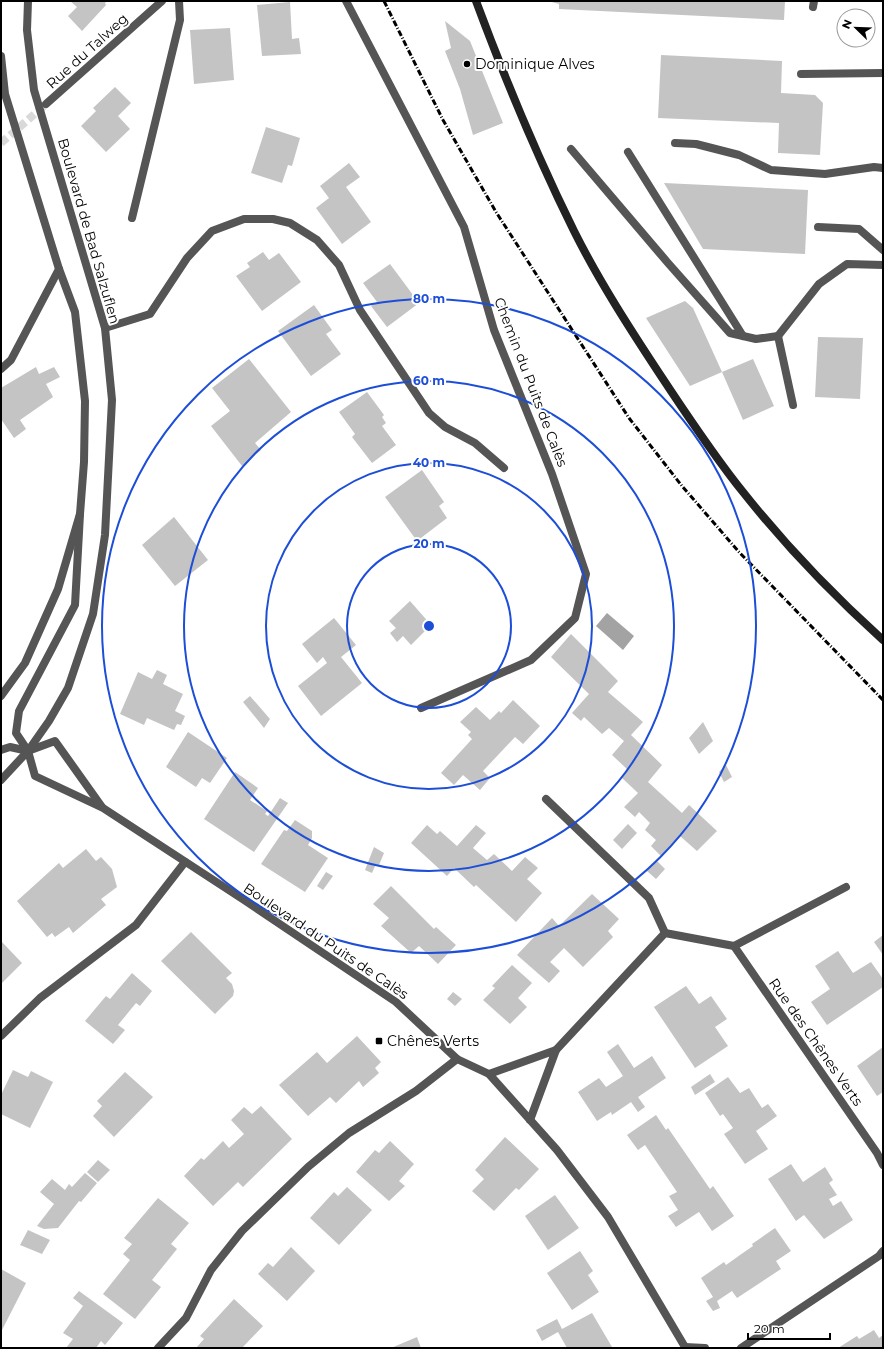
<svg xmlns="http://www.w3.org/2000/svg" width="884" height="1349" viewBox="0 0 884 1349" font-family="Montserrat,sans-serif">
	<rect width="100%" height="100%" fill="#fff"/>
	<!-- water -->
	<path fill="#a3a3a3" d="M607,613L634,636L623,650L596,626Z"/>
	<!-- building -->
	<g fill="#c4c4c4">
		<path d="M70,1H107L105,3L106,5L82,31L68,16L77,7Z"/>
		<path d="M548,1H785L784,20L559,9V4Z"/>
		<path d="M290,2L292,39L299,38L301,54L262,56L257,5Z"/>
		<path d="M445,21L470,41L503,123L473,135L460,89L445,51L451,48Z"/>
		<path d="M230,28L234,80L194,84L190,30Z"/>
		<path d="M661,55L782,61L781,93L815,95L823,103L820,155L778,153L779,123L658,118Z"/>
		<path d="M115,87L131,103L118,116L130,129L106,152L81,126L96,111L93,108Z"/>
		<path d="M266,127L300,138L292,166L288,165L282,183L251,173Z"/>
		<path d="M349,163L360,177L346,187L371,222L342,244L316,208L329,198L320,186Z"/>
		<path d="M664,183L808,190L805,254L703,249Z"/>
		<path d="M263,252L269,260L279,253L301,282L262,311L236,276L250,267L247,263Z"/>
		<path d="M390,264L419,303L387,327L371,306L377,302L363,283Z"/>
		<path d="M685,301L693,308L722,372L753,359L774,406L743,420L722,372L690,386L646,318Z"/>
		<path d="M314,305L332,330L326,334L341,354L311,376L278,331Z"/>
		<path d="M818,337L863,338L860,399L815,397Z"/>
		<path d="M249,359L291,412L255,443L261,450L242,466L211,426L230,411L212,388Z"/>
		<path d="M36,367L39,374L54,367L60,377L46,384L53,397L20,420L26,429L14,438L1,419V388Z"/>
		<path d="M367,392L384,415L382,417L386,423L382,426L396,445L372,463L352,437L355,434L339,412Z"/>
		<path d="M422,470L444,502L439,506L447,518L417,541L385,497Z"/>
		<path d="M174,517L208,560L175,586L142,545Z"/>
		<path d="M410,601L431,625L411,645L403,636L397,642L390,633L396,628L389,621Z"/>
		<path d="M334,618L356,645L341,657L362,683L321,716L298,686L327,663L323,657L317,663L302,644Z"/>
		<path d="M571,634L618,681L608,692L643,722L631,735L662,765L648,782L682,813L689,805L717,831L697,851L680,836L661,856L651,846L656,840L645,830L650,823L639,812L635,817L624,807L638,793L621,777L628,770L612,755L624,741L609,728L602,734L584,717L581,721L572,713L589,694L551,657Z"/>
		<path d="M157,670L167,675L163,684L183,694L175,711L185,716L181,725L177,724L174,730L147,718L144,725L120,714L138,672L152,679Z"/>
		<path d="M250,696L270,719L264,728L243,702Z"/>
		<path d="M513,700L540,726L523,744L515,737L483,771L490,778L480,790L463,775L454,785L441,773L472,739L468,735L471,732L460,722L476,707L490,720L499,711L501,713Z"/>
		<path d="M703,722L713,741L699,754L689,738Z"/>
		<path d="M188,732L227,758L210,783L202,778L196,787L166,767Z"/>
		<path d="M726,765L732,777L724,782L719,772Z"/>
		<path d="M235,772L258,788L250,800L267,811L265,814L268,816L280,798L288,803L254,852L204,819Z"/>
		<path d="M295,820L312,831V838L308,845L328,858L305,892L261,864L284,830L287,831Z"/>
		<path d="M628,824L637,833L622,849L613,840Z"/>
		<path d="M427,825L437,834L440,831L457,846L476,825L486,833L473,848L487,860L494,854L512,871L525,857L538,868L527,879L542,893L516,922L476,885L474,887L454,868L447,876L411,843Z"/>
		<path d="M374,847L384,853L379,865L376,864L372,873L365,870Z"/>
		<path d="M86,849L96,861L101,857L112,869L117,887L101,899L106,905L73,933L69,927L55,937L52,933L47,937L17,901L59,863L63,868Z"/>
		<path d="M657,861L665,869L656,879L647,871Z"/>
		<path d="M326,872L333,876L323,890L317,886Z"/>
		<path d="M391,886L434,929L436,927L456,945L438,964L419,946L411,953L381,926L389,918L373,904Z"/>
		<path d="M592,894L619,919L608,931L613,937L583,967L564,948L550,962L560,971L549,983L517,955L552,918L559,926Z"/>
		<path d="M191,932L232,973L226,978L232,984L234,991L233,996L215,1014L161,961Z"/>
		<path d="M883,935V955L874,942Z"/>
		<path d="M1,941L22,963L1,984Z"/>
		<path d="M838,951L853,973L871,962L883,979V987L827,1025L811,1002L830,989L815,966Z"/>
		<path d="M512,965L532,983L518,998L527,1007L510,1024L483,1000L495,988L492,986Z"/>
		<path d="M132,973L152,991L140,1006L136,1003L118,1025L125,1030L113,1044L85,1021L106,996L110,999Z"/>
		<path d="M686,986L699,1004L711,996L727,1019L715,1027L728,1046L695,1068L654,1007Z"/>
		<path d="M453,992L462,999L455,1006L447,999Z"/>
		<path d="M357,1036L381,1062L375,1068L379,1073L363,1087L359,1081L336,1103L330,1097L308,1116L279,1085L317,1052L327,1063Z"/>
		<path d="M618,1044L634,1068L652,1056L666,1078L638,1097L645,1107L638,1112L631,1102L612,1115L611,1112L597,1121L578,1092L599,1078L606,1087L623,1076L607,1052Z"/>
		<path d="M883,1047V1092L877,1096L857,1066Z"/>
		<path d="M13,1070L28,1077L31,1071L53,1082L30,1128L1,1114V1095Z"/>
		<path d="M125,1072L153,1097L114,1137L93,1116L102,1106L97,1101Z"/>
		<path d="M710,1074L715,1082L695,1095L691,1087Z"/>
		<path d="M728,1077L740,1093L749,1088L762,1108L768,1104L777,1116L756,1131L768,1149L745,1164L724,1134L733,1128L723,1114L720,1116L705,1093Z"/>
		<path d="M261,1106L292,1139L243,1187L238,1182L213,1206L184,1176L201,1158L204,1160L223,1141L229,1148L244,1134L231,1120L244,1107L252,1114Z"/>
		<path d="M656,1115L666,1130L668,1128L710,1189L713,1186L734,1216L712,1231L699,1212L676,1227L668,1216L678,1210L669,1196L677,1192L645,1145L638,1150L627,1135Z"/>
		<path d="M505,1137L539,1169L519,1190L516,1188L494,1211L472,1191L484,1179L475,1170Z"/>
		<path d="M390,1141L414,1164L399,1181L405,1186L389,1201L356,1172L375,1150L379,1153Z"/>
		<path d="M98,1160L110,1170L98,1182L87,1172Z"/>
		<path d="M791,1164L803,1182L825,1167L833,1180L829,1183L837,1195L829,1199L833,1206L841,1201L853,1220L824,1239L804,1215L796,1221L768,1179Z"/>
		<path d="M85,1173L97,1183L81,1202L79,1201L58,1228L44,1229L37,1226L54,1204L40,1192L52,1179L65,1190L69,1184L72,1187Z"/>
		<path d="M347,1187L372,1210L339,1245L310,1218L334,1192L338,1196Z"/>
		<path d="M555,1195L579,1228L548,1250L525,1216Z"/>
		<path d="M158,1198L189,1223L171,1244L177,1249L152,1280L161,1287L135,1319L103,1294L130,1260L123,1254L132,1244L124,1238Z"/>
		<path d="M775,1228L791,1251L776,1261L781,1269L737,1298L732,1291L717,1301L720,1308L713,1311L706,1301L713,1297L701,1278L724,1262L726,1265L740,1255L753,1246L752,1244Z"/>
		<path d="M28,1230L50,1240L42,1254L20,1245Z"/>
		<path d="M291,1247L315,1271L287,1301L258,1274L268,1263L273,1267Z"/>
		<path d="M580,1251L593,1271L588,1275L599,1292L572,1310L547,1273Z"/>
		<path d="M1,1269L26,1283L1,1332Z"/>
		<path d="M79,1291L123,1323L105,1345L101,1341L96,1348H66L73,1339L63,1333L83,1306L73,1298Z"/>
		<path d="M234,1299L263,1326L242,1348H196L204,1339L200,1336Z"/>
		<path d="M592,1313L612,1347L610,1348H567L558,1332L542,1341L536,1330L557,1319L562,1329Z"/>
		<path d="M874,1330L879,1338L883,1335V1348H838L857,1336L859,1339Z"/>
		<path d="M417,1337L421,1348H391Z"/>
	</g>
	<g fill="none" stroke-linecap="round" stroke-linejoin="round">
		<!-- minor-tunnel -->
		<path stroke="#d9d9d9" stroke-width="8" stroke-dasharray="8 4" stroke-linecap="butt" d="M1,143L44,106"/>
		<!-- service -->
		<g stroke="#555" stroke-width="8">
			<path d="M813,7L814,1"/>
			<path d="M801,74L883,73"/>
			<path d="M675,143L696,144L739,155L771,170L825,174L874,167L883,168"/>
			<path d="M571,149L668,263L730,333L756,339L778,336L819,284L847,264L883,265"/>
			<path d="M628,152L743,336"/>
			<path d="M818,227L859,229L883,250"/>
			<path d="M778,336L793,405"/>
		</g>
		<!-- minor -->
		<g stroke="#555" stroke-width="8">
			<path d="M346,1L464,227L494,330L552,474L586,574L575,618L531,660L421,708"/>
			<path d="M1,56L5,94L59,269L75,312L85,401L84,462L80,514L58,589L25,663L1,696"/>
			<path d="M46,104L162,1"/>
			<path d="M132,218L180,20L179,1"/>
			<path d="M105,328L150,314L187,258L212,231L244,219H273L290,223L317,240L339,265L360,310L429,413L445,427L475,443L504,468"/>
			<path d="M1,369L11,360L59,269"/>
			<path d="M80,514L75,605L19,711L16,733L28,751L35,776L103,808L244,900L396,1002L457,1059L489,1074L557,1150L608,1217L685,1347"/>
			<path d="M1,750L10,747L28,751L55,741L102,807"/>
			<path d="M1,780L28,751L49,721L68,688L93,614L105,535L112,400L105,328L34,90L27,30L28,1"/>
			<path d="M546,799L649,898L665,933"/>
			<path d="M734,946L846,887"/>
			<path d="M1,1036L40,998L136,925L185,862"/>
			<path d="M556,1050L665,933L734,946L877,1153L883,1165"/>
			<path d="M489,1074L556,1050L530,1120"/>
			<path d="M685,1347L705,1348"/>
			<path d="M158,1348L186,1318L211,1270L242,1231L308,1167L349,1133L416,1091L457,1059"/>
			<path d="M741,1348L879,1256L883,1251"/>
		</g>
		<!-- secondary -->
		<path stroke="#222" stroke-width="8" d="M476,1C505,79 537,156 574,231C599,281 630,329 661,376C687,415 713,455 743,492C785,545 833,595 883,640"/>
		<!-- rail -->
		<path stroke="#000" stroke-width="3" stroke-dasharray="6 2 1 2" stroke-linecap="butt" d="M384,1L443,120L496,212L629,418L682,486L739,552L883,700"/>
	</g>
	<!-- distance rings -->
	<g fill="none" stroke="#1d4ed8" stroke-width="2">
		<circle cx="429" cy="626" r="82"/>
		<circle cx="429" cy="626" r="163"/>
		<circle cx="429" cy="626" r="245"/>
		<circle cx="429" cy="626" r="327"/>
	</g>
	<!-- markers -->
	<g fill="#000" stroke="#fff" stroke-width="1.5">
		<circle cx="467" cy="64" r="4"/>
		<rect x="375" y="1037" width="8" height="8" rx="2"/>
	</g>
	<g text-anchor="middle" stroke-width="4" stroke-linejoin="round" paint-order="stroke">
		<!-- street labels -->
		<g font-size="14" fill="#000" stroke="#fff">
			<text transform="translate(87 51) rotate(-42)" y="5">Rue du Talweg</text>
			<text transform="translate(89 231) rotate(74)" y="5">Boulevard de Bad Salzuflen</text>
			<text transform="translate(531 382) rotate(69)" y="5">Chemin du Puits de Calès</text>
			<text transform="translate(326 941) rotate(34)" y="5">Boulevard du Puits de Calès</text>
			<text transform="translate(816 1042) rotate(55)" y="5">Rue des Chênes Verts</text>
		</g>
		<!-- poi labels -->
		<g font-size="14" fill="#000" stroke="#fff" text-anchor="start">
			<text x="475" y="69">Dominique Alves</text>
			<text x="387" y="1046">Chênes Verts</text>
		</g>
	</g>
	<circle cx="429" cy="626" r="6" fill="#1d4ed8" stroke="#fff" stroke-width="2"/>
	<g font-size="12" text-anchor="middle" font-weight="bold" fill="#1d4ed8" stroke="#fff" stroke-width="4" stroke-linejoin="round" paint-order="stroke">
		<text x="429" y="303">80 m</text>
		<text x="429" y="385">60 m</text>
		<text x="429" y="467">40 m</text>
		<text x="429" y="548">20 m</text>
	</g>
	<!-- border -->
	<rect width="884" height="1349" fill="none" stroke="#000000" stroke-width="4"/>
	<!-- north arrow -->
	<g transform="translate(856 28) rotate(293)"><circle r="19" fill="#ffffff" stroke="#999999"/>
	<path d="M0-3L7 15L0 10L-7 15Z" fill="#000000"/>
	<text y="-6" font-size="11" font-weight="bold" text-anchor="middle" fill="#000000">N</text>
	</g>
	<!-- scale -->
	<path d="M748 1333v6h82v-6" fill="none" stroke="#000000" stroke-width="2"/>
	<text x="754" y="1333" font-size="12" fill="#000000" stroke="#ffffff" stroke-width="3" paint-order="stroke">20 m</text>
</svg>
